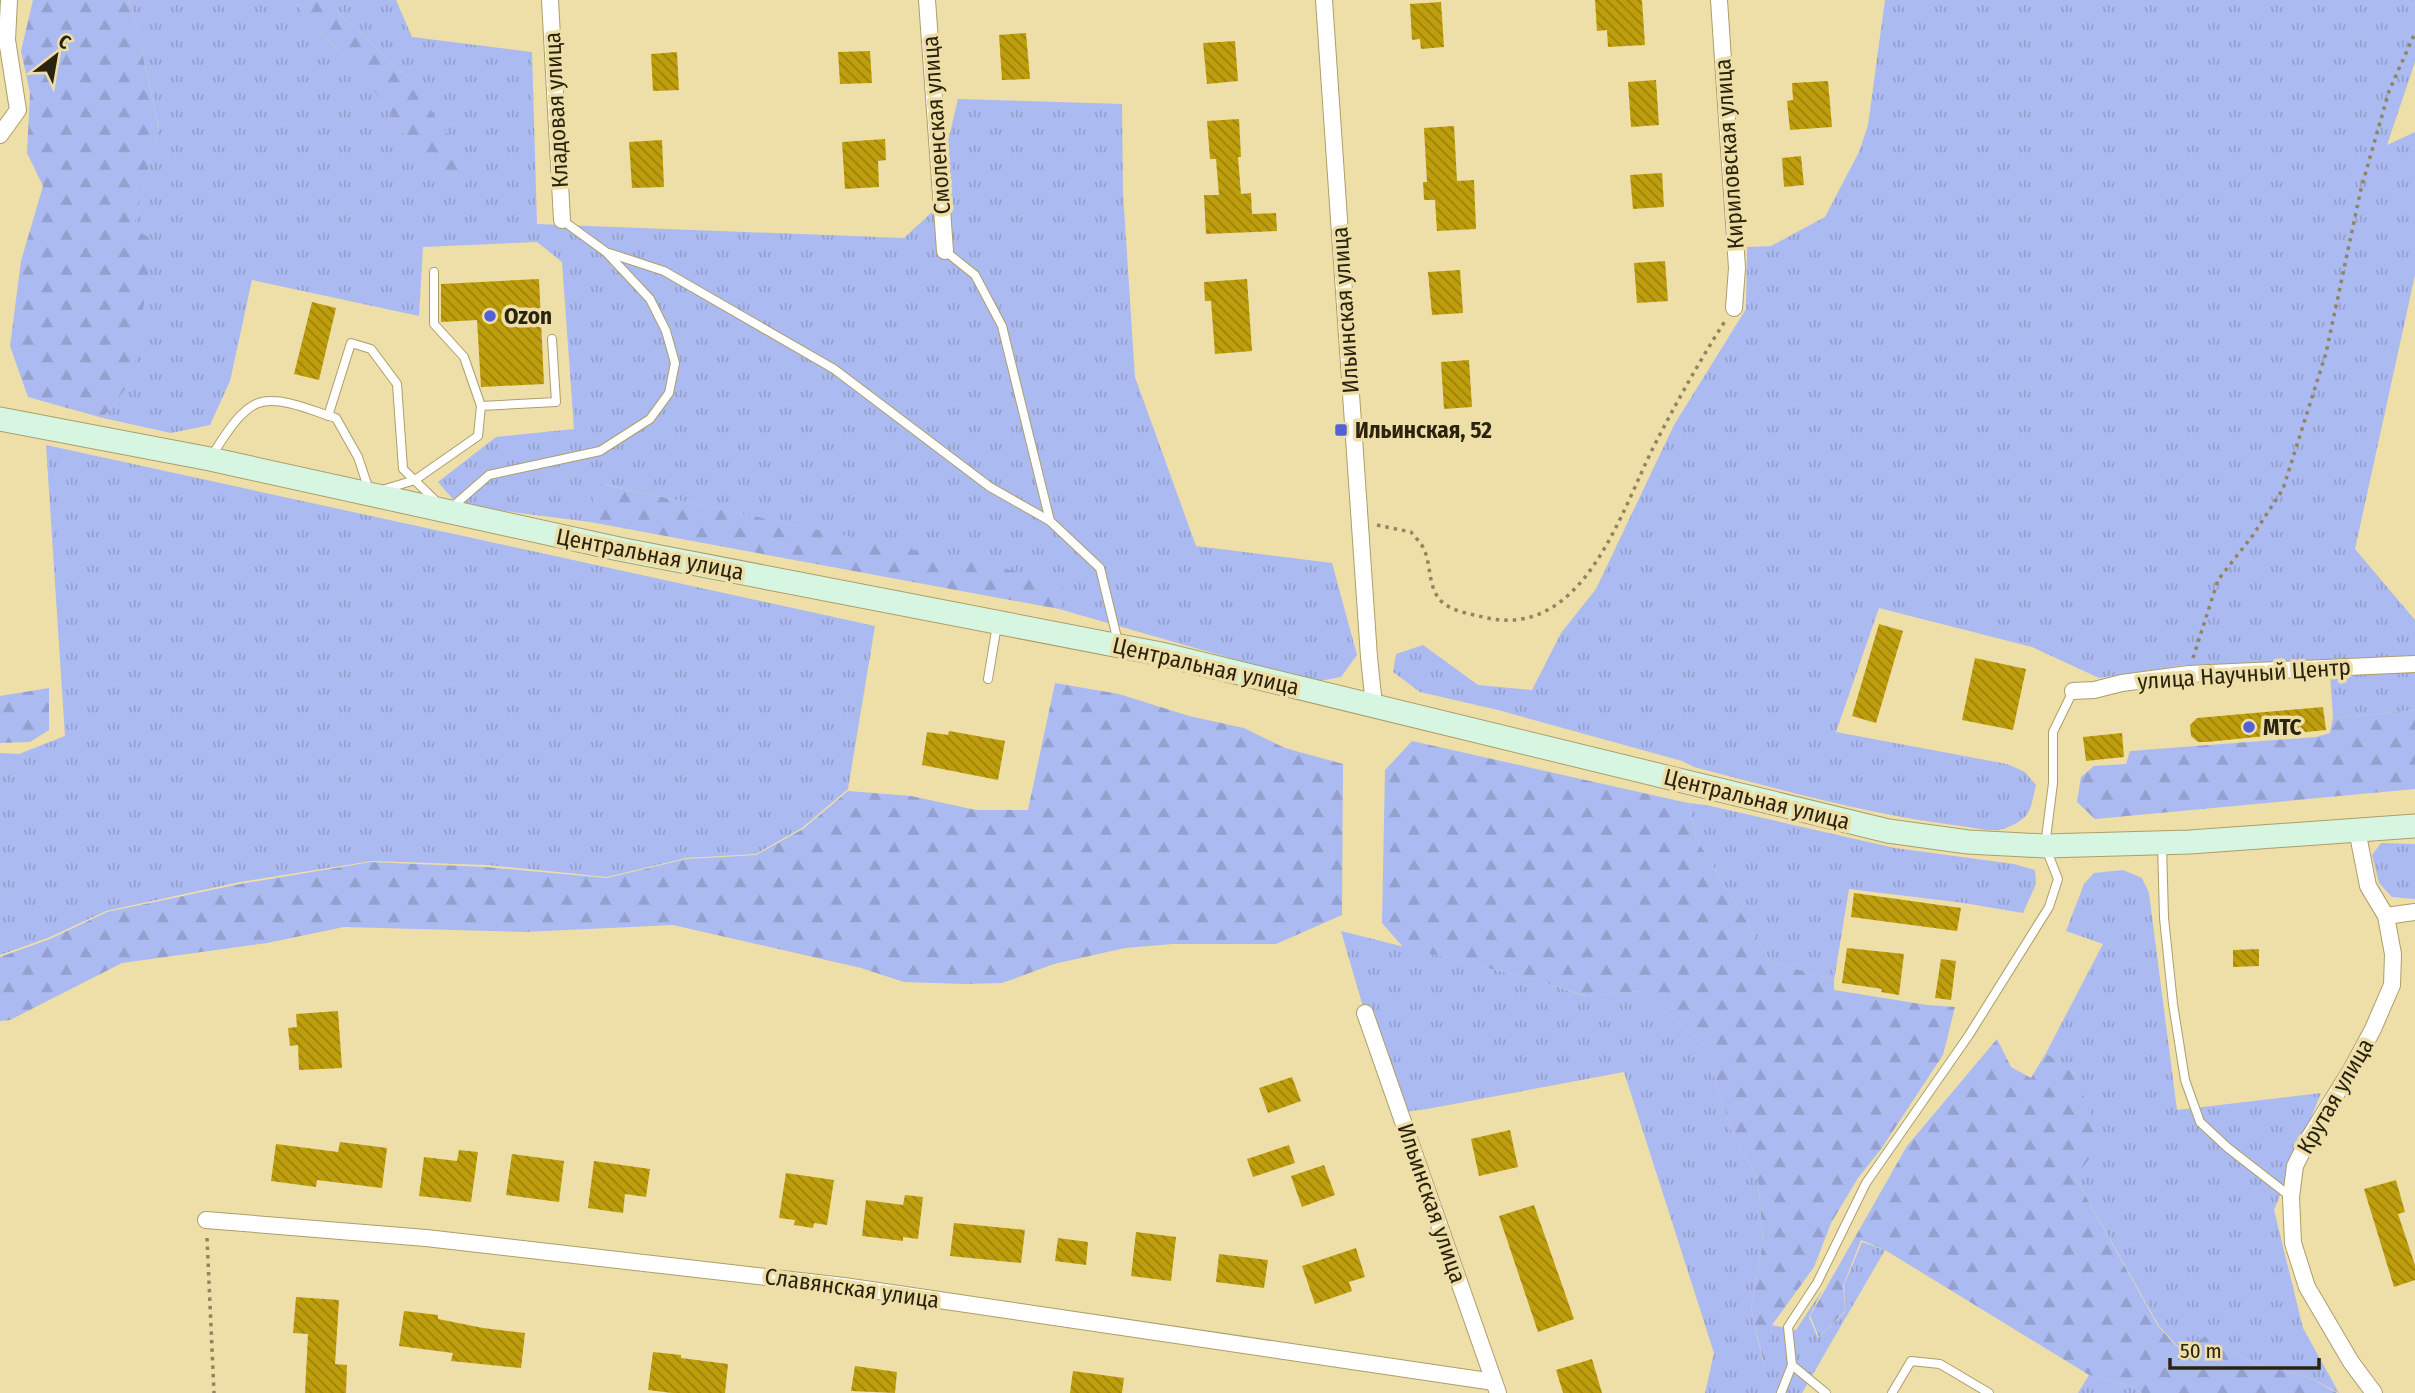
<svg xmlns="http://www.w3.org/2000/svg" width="2415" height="1393" viewBox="0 0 2415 1393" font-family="'Fira Sans Condensed',sans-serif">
	<defs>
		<pattern id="grass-tufts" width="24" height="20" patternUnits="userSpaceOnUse" patternTransform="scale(1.75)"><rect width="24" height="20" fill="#acbaf2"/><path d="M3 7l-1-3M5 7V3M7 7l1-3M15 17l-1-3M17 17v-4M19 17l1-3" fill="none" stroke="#94a0ce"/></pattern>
		<pattern id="forest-firs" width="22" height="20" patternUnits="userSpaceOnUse" patternTransform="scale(1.75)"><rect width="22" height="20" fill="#acbaf2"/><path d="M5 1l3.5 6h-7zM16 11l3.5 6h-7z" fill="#94a0ce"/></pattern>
		<pattern id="building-back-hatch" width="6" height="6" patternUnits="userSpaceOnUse" patternTransform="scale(1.75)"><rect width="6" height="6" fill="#bf9e0d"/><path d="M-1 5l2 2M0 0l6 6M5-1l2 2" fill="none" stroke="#9b810b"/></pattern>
	</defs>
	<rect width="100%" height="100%" fill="#eedea8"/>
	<!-- grass -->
	<g fill="url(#grass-tufts)">
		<path d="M128,0H292L373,89L448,196L408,78L325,0H396L412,37L532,52L537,224L904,238L931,213L958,99L1122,104L1123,193L1135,377L1196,546L1332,563L1357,655L1341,677L1314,682L1059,609L1063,582L596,483L590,522L458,505L438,482L496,437L574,429L562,262L537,242L423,247L419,316L252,280L230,381L210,425L171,433L103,418L133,379V228L159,128L137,29Z"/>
		<path d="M1885,0H2415V62L2387,145L2415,132V275L2355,549L2415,620V710L2333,718L2330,672L2185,665L2099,678L2032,647L1879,608L1836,732L2007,764L2025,772L2036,785C2030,811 2031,819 2003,829C1992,833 1973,827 1961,826C1870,815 1782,790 1694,767L1682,761L1498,710L1420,692L1393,672L1396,654L1423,645L1478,685L1532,690L1561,633L1596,589L1674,425L1746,309L1747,247L1771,246L1825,217L1859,152L1868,125Z"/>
		<path d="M46,445L875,626L848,789L802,828L756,854L686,858L607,877L487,865L372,861L240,882L106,911L50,937L0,955V753L19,754L65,736Z"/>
		<path d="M1688,803L1706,805L1895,848L2014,864L2035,870L2036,884L2023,913L1964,903L1849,889L1834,980L1771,962L1696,838Z"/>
		<path d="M2381,843L2415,844V899L2392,897L2379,883L2372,855Z"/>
		<path d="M2123,870L2142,878L2149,893L2177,1110L2321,1093L2274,1210L2303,1328L2339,1393L2308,1377L2255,1364L2205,1336L2184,1353L2159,1326L2075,1177L2082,1094L2076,1075L2046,1053L2103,944L2066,931L2084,884L2094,873Z"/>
		<path d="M1341,931L1540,981L1585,996L1642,991L1705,1046L1731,1130L1758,1179L1763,1241L1751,1308L1763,1362L1772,1325L1796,1330L1823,1289L1809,1317L1818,1338L1845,1312L1844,1285L1862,1242L1885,1250L1802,1393H1705L1714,1353L1624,1072L1427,1109L1394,1113Z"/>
		<path d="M2089,1375L2129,1385L2142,1393H2078Z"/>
	</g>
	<!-- forest -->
	<g fill="url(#forest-firs)">
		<path d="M33,0H128L137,29L159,129L133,228L153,240L133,379L103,418L28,397L10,346L21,261L43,186L27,153L30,93L21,51Z"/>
		<path d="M292,0H325L408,78L461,153L466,184L447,196L373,89Z"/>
		<path d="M595,483L1064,581L1059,609L590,522Z"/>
		<path d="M1055,683L1119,694L1189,716L1244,728L1285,748L1343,764L1342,915L1276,944H1173L1125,948L1054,964L1002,983L965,984L904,982L861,968L673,925L524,932L344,927L267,943L122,963L10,1020L0,1021V957L50,939L107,912L240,884L371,862L486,867L607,878L686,859L756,855L803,829L848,791L911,796L976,810H1028Z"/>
		<path d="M49,688V730L30,742L0,743V696Z"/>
		<path d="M2415,710V789L2095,819L2077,802L2081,777L2094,766L2126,764L2130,751L2316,737L2330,733L2333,718Z"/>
		<path d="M1412,741L1688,803L1696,838L1771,962L1834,980V990L1927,1005L1955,1007L1943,1055L1881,1149L1858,1178L1831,1223L1814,1267L1772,1325L1764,1364L1751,1308L1763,1241L1758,1179L1731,1130L1705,1046L1642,991L1586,996L1540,981L1403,947L1382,923L1385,770Z"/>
		<path d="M1997,1039L2011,1067L2031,1078L2046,1053L2076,1075L2101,1144L2075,1177L2158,1326L2183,1353L2205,1336L2255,1364L2308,1377L2337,1393H2142L2129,1385L2089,1375L1885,1250L1861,1240L1843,1286L1845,1311L1819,1337L1810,1316L1907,1146Z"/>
	</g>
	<!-- building -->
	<g fill="url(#building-back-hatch)">
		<path d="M1595,0H1642L1645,45L1608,47L1607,30L1597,31Z"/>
		<path d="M1441,2L1444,47L1421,49L1420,39L1412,40L1410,4Z"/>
		<path d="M1026,33L1030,79L1002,80L999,35Z"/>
		<path d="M1235,41L1238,81L1207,84L1203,43Z"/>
		<path d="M870,51L872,83L840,84L838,52Z"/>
		<path d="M677,52L679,90L653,91L651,54Z"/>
		<path d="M1656,80L1659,125L1631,127L1628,82Z"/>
		<path d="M1828,81L1832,127L1790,130L1787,101L1793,100L1792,83Z"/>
		<path d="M1239,119L1241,157H1238L1241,194L1251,193L1252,214L1276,213L1277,231L1206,234L1204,195H1219L1216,159H1210L1207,121Z"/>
		<path d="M1454,126L1457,181L1474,180L1476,229L1437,231L1435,200H1424L1423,182H1427L1424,128Z"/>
		<path d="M885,139L886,160L878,161L879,187L845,189L842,142Z"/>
		<path d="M662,140L664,187L632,188L629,142Z"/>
		<path d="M1801,156L1804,185L1784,187L1782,158Z"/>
		<path d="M1662,173L1664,207L1633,209L1630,175Z"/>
		<path d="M1665,261L1668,301L1637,303L1634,263Z"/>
		<path d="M1460,270L1463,313L1432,315L1428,272Z"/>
		<path d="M539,279L544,384L481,387L477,320L441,322V284Z"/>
		<path d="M1247,279L1252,351L1215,354L1211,301H1205L1204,282Z"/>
		<path d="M312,302L336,308L319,380L294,374Z"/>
		<path d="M1469,360L1472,407L1444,409L1441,362Z"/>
		<path d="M1879,624L1903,631L1876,723L1852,716Z"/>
		<path d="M1975,658L2026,669L2013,730L1962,720Z"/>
		<path d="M2323,707L2326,730L2207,742H2198L2191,736L2190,725L2197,718Z"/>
		<path d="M949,731L1005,741L998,780L922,765L927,732L948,735Z"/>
		<path d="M2122,733L2124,757L2086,761L2083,737Z"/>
		<path d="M1854,893L1961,908L1957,931L1851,917Z"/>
		<path d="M1847,948L1904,954L1899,995L1881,992L1882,989L1842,983Z"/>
		<path d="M2259,949V966L2233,967V950Z"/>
		<path d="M1941,959L1956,961L1951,1000L1935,998Z"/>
		<path d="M338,1011L342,1068L299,1070L298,1045L290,1046L288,1028L297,1027L296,1014Z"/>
		<path d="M1292,1077L1301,1101L1268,1113L1259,1088Z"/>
		<path d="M1510,1130L1518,1167L1479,1176L1471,1139Z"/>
		<path d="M340,1142L387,1148L382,1188L317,1180L316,1187L271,1181L276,1144L338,1152Z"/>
		<path d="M1289,1145L1295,1163L1253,1177L1247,1159Z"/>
		<path d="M459,1150L478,1152L471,1202L419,1196L424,1157L457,1161Z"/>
		<path d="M512,1154L564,1161L559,1202L506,1195Z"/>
		<path d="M594,1161L650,1169L646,1197L625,1194L623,1213L588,1208Z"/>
		<path d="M1324,1165L1335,1195L1302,1207L1291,1176Z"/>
		<path d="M786,1173L834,1180L827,1225L814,1223L813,1228L794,1225L795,1220L779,1218Z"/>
		<path d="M2396,1180L2405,1212L2398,1214L2415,1265V1280L2394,1287L2364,1189Z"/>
		<path d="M905,1195L923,1197L918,1239L903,1237V1241L862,1236L866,1200L903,1205Z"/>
		<path d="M1534,1205L1574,1319L1538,1332L1499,1216Z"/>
		<path d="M954,1223L1025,1230L1021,1263L950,1256Z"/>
		<path d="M1136,1232L1176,1237L1171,1281L1131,1276Z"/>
		<path d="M1058,1238L1088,1242L1086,1265L1055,1261Z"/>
		<path d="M1356,1248L1365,1277L1349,1282L1352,1291L1315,1304L1302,1266Z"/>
		<path d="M1219,1254L1268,1260L1264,1288L1216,1282Z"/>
		<path d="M296,1297L339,1300L335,1364L347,1365L346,1393H305L308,1334L293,1333Z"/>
		<path d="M404,1311L438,1315V1319L483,1328L525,1333L521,1368L451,1361L453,1353L399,1346Z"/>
		<path d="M653,1352L681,1355V1358L728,1364L725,1393H672L648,1390Z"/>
		<path d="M1592,1359L1602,1393H1563L1556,1370Z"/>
		<path d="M855,1366L897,1372L895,1393L851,1391Z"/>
		<path d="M1073,1371L1124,1378L1122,1393H1070Z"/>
	</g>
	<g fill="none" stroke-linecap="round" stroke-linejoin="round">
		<!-- lane casing -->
		<g stroke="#ad9e6a" stroke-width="10">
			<g id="lane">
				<path d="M945,251L975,275L1002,326L1050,521L1100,568L1118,642"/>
				<path d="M609,253L664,271L834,369L990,487L1050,521"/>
				<path d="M434,272V324L464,357L481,406"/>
				<path d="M328,416L351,343L371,349L397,384L403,469L437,502"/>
				<path d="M211,457C222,440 241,406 262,402C284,397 315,412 336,418L358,457L369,490"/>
				<path d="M382,490L415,480L478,436L481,406L556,402L552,339"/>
				<path d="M451,508L489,475L600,451L650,419L669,393L675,363L666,331L650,299L606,252L562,220"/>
				<path d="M988,679L997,625"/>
				<path d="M2162,844L2164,918L2173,1004L2185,1080L2200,1122L2228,1148L2291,1197"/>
				<path d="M1781,1393L1792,1365"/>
				<path d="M1826,1393L1792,1365L1788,1327L1817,1283L1866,1183L1969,1035L2049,907L2058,879L2045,846L2053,783V732L2073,691"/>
				<path d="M1892,1393L1911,1361L1940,1364L1989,1393"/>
			</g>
		</g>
		<!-- street casing -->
		<g stroke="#ad9e6a" stroke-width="18">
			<g id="street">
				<path d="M550,0L562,220"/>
				<path d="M927,0L945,251"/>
				<path d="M1324,0L1369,657L1374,705"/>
				<path d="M1719,0L1737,268L1734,308"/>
				<path d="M0,135L18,110L7,40L9,0"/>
				<path d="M2073,691L2094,690L2122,683L2189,674L2415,664"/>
				<path d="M2357,830L2368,886L2386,916L2393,954L2392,985L2373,1029L2351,1070L2309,1138L2295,1166L2291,1197L2293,1243L2307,1287L2351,1362L2374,1393"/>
				<path d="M2386,916L2415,912"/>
				<path d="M1365,1013L1498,1393"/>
				<path d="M206,1220L426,1238L844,1286L1494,1382"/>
			</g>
		</g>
		<!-- secondary casing -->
		<g stroke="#ad9e6a" stroke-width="25">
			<path id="secondary" d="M0,419L210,459L619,549L1161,654L1888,831L1968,842L2045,846L2190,842L2415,826"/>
		</g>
		<!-- path -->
		<g stroke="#90855f" stroke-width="3.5" stroke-dasharray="3.5 5" stroke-linecap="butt">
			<path d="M1377,525L1411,532C1415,537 1421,543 1424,549C1432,567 1427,588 1443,603C1453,611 1470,614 1483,617C1583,642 1620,513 1654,446C1676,403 1699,362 1725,321"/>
			<path d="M2193,658L2218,580L2253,535L2283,489L2326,353L2361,189L2389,91L2415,33"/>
			<path d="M207,1238L214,1393"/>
		</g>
		<!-- lane -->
		<use href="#lane" stroke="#fff" stroke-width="8"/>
		<!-- street -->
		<use href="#street" stroke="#fff" stroke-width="16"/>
		<!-- secondary -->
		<use href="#secondary" stroke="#d6f6e1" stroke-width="23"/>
	</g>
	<!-- markers -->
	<g fill="#5261d7" stroke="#eedea8" stroke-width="2.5">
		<circle cx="490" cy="316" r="7"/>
		<rect x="1334" y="423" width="14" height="14" rx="3.5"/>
		<circle cx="2249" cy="727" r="7"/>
	</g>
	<g text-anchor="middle" stroke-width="7" stroke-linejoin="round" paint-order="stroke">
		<!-- street labels -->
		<g font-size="23" fill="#2a240f" stroke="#eedea8">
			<text transform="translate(556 110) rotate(-93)" y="8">Кладовая улица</text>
			<text transform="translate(936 125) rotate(-94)" y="8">Смоленская улица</text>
			<text transform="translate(1729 154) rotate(-94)" y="8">Кириловская улица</text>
			<text transform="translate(1345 310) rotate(-94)" y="8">Ильинская улица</text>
			<text transform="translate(650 554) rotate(11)" y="8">Центральная улица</text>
			<text transform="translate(1206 666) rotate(13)" y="8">Центральная улица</text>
			<text transform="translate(2244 674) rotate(-4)" y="8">улица Научный Центр</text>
			<text transform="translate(1757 799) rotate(14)" y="8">Центральная улица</text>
			<text transform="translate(2335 1096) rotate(-60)" y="8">Крутая улица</text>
			<text transform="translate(1432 1203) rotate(71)" y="8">Ильинская улица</text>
			<text transform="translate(852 1288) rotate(8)" y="8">Славянская улица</text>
		</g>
		<!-- poi labels -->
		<g font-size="23" font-weight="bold" fill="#2a240f" stroke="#eedea8" text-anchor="start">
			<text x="504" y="324">Ozon</text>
			<text x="1355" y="438">Ильинская, 52</text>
			<text x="2263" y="735">МТС</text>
		</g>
	</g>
	<!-- north arrow -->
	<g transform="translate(56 56) rotate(31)" stroke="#eedea8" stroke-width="5" paint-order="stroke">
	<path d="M0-5L12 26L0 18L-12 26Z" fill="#2a240f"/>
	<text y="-10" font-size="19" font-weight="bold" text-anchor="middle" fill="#2a240f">С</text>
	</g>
	<!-- scale -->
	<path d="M2170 1358v10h149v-10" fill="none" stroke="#2a240f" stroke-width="3.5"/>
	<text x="2180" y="1358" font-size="21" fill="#2a240f" stroke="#eedea8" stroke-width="5" paint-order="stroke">50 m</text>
</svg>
